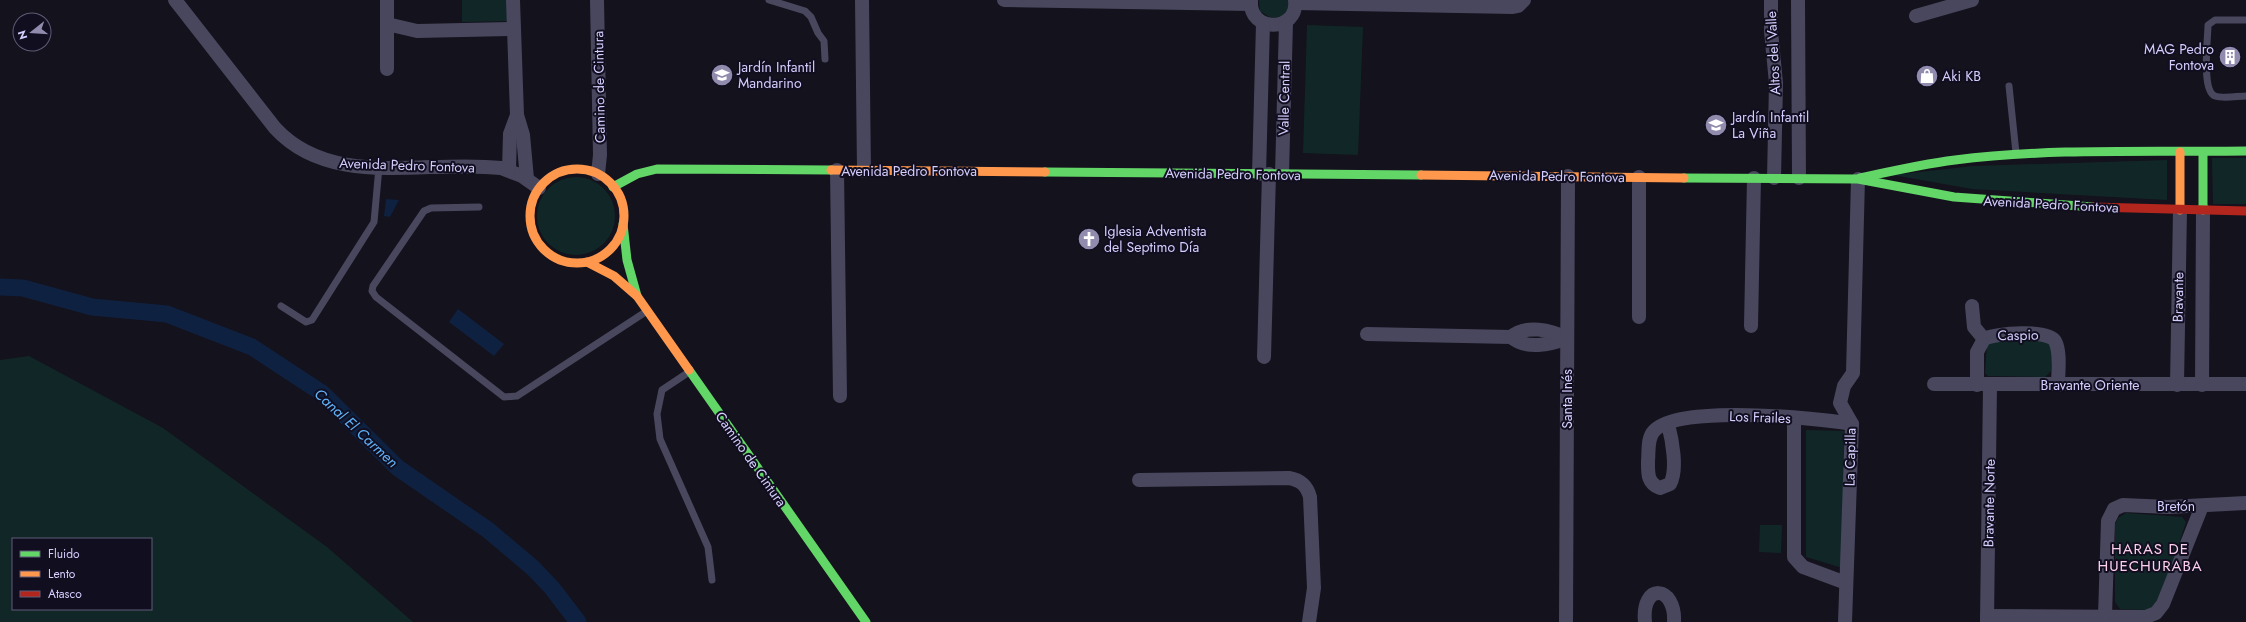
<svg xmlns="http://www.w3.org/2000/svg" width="2246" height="622" viewBox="0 0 2246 622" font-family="Jost,sans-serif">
	<rect width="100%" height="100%" fill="#14121c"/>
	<!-- green -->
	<g fill="#112727" fill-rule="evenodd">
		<path d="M462,0H507L508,21L462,22Z"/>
		<path d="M1259,0H1290V4L1284,16L1271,18L1260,11Z"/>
		<path d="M1307,25L1363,27L1358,155L1303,153Z"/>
		<path d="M2212,158H2246V204H2213Z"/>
		<path d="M2167,160V200L1972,189L1893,175L1973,166Z"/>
		<circle cx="576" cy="216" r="39"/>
		<path d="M2045,340L2052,348L2051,371L2045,377L1988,376L1985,373L1987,345L1990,342Z"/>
		<path d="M29,356L163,428L327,547L413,622H0V360ZM13,539H151V609H13Z"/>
		<path d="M1806,430L1844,431L1843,568L1806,557Z"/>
		<path d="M2126,513L2182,517L2186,522L2160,601L2149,610L2120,609L2115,602V524L2118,518Z"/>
		<path d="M1760,525H1782L1781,553L1759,552Z"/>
	</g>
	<!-- water -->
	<g fill="#0f2140">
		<path d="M386,199L399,200L390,217L384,216Z"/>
		<path d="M458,309L504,344L494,356L449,322Z"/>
	</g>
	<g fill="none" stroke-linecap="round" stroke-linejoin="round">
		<!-- canal -->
		<path stroke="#0f2140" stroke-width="17" d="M0,287L23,288L92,307L167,314L252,347L322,393L398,468L488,530L533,568L552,588L578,622"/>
		<!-- lane -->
		<g stroke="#48475d" stroke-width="7">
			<path d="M769,0L805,11L811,17L818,33L824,41L825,59"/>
			<path d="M2246,20H2215L2208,25C2208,38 2201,91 2215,96C2223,99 2238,96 2246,96"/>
			<path d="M2009,86L2016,153"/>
			<path d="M479,207L431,208L424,211L373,286L372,291L376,297L504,397L517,396L647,311"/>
			<path d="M281,306L306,322L312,320L374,222L379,167"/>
			<path d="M689,372L662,390L657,414L660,439L708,547L712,580"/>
		</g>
		<!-- street -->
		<g stroke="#48475d" stroke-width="14">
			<path d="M175,0L275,128C332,190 426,159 501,168L522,176L539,188"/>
			<path d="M513,0L517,115L523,135L527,179"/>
			<path d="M597,0L600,155L598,174"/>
			<path d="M862,0L864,171"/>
			<path d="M1004,0L1251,4"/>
			<path d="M1251,0C1248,33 1299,33 1295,0"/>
			<path d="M1771,0V31L1776,83L1774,178"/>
			<path d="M1798,0L1799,178"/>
			<path d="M1296,3L1513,7L1518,6L1524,0"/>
			<path d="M1916,16L1972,0"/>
			<path d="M387,24L417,31L514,29"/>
			<path d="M387,69V0"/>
			<path d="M509,170L510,134L517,115"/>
			<path d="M837,170L840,396"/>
			<path d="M1259,174L1263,23"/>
			<path d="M1282,174L1286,22"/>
			<path d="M1972,306L1974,327L1984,339"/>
			<path d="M1639,317V177"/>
			<path d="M1751,326L1754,178"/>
			<path d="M1367,334L1511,337C1526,350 1550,345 1567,338"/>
			<path d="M1511,337C1526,324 1551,330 1567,338"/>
			<path d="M1264,357L1269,174"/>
			<path d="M1934,384H2246"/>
			<path d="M1977,385V352L1984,339C1995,333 2048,329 2055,341C2061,352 2058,373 2058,385"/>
			<path d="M2177,385L2180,210"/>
			<path d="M2202,385L2203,210"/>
			<path d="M1794,419V557L1803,567L1846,583"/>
			<path d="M1668,424C1672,439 1678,470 1670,484L1660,488C1647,483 1648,473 1648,461C1649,452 1647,438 1654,431C1677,404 1817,418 1852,424"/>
			<path d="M1139,480L1289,478C1301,480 1307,486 1310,497L1314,588L1309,622"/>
			<path d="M1987,616L2146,617L2156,613L2163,604L2202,506"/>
			<path d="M2105,616L2108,521L2114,509L2123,505L2168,507L2246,503"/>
			<path d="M1566,622L1568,176"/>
			<path d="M1645,622C1641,582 1676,585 1674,622"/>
			<path d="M1845,622L1852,424L1840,403L1844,386L1853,373L1858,179"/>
			<path d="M1987,622L1990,385"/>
		</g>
		<!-- fast -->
		<g stroke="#63d668" stroke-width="9">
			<path d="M2203,152V210"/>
			<path d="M1045,172L1421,175"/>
			<path d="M1684,178L1858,179L1954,197L2093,207"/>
			<path d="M1860,178C1892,171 1923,164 1955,160C2051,148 2149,152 2246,151"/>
			<path d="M613,187L637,174L657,169L831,170"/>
			<path d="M623,224L627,260L637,296"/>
			<path d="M689,370L866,622"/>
		</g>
		<!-- slow -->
		<g stroke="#ff974d" stroke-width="9">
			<path d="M2180,152V210"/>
			<circle cx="577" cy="216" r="47"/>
			<path d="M831,170L1045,172"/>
			<path d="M1421,175L1684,178"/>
			<path d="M587,262L614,276L637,296L689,370"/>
		</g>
		<!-- jam -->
		<path stroke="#b3261e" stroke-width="9" d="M2093,207L2246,211"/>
	</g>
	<!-- icons -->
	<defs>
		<g id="building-disc" transform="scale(1.15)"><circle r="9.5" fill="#918cae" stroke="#110e20"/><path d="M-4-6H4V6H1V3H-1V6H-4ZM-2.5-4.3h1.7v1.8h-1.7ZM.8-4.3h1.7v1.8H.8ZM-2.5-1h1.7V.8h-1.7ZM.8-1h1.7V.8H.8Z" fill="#fff"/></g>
		<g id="school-disc" transform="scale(1.15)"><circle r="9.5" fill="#918cae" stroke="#110e20"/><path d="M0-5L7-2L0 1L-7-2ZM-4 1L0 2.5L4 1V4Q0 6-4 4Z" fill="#fff"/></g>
		<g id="shop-disc" transform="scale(1.15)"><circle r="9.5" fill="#918cae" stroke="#110e20"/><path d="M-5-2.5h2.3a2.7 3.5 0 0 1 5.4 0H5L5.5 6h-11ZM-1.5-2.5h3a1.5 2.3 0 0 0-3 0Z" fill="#fff"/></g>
		<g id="church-disc" transform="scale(1.15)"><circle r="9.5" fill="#918cae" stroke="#110e20"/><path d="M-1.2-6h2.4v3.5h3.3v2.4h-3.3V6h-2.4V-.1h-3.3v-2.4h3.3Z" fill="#fff"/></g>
	</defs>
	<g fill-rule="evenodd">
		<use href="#building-disc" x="2230" y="57"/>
		<use href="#school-disc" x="722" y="75"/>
		<use href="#shop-disc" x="1927" y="76"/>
		<use href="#school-disc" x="1716" y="125"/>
		<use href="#church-disc" x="1089" y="239"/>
	</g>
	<g text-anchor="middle" stroke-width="4" stroke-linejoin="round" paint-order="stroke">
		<!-- poi labels -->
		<g font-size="14" fill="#d4cefd" stroke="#110e20" text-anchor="start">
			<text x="2214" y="54" text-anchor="end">MAG Pedro<tspan x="2214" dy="16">Fontova</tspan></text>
			<text x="738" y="72">Jardín Infantil<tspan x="738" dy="16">Mandarino</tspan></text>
			<text x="1942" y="81">Aki KB</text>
			<text x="1732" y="122">Jardín Infantil<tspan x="1732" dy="16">La Viña</tspan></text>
			<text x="1104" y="236">Iglesia Adventista<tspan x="1104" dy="16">del Septimo Día</tspan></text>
		</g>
		<!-- street labels -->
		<g font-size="14" fill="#d4cefd" stroke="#110e20">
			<text transform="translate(1773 53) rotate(-93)" y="5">Altos del Valle</text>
			<text transform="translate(599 87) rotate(-91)" y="5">Camino de Cintura</text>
			<text transform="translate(1284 98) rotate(-89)" y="5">Valle Central</text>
			<text transform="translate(407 165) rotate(2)" y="5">Avenida Pedro Fontova</text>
			<text x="909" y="176">Avenida Pedro Fontova</text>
			<text transform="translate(1233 174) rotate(1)" y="5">Avenida Pedro Fontova</text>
			<text transform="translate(1557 176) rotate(1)" y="5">Avenida Pedro Fontova</text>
			<text transform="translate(2051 204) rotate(3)" y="5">Avenida Pedro Fontova</text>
			<text transform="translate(2178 297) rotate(-89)" y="5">Bravante</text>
			<text transform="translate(2018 335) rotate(-1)" y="5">Caspio</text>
			<text x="2090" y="390">Bravante Oriente</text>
			<text transform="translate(1567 399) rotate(-90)" y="5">Santa Inés</text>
			<text transform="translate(1760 417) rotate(2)" y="5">Los Frailes</text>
			<text transform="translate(1850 457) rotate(-89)" y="5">La Capilla</text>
			<text transform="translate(751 459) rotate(55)" y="5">Camino de Cintura</text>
			<text transform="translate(1989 503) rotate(-89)" y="5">Bravante Norte</text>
			<text x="2176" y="511">Bretón</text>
		</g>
		<!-- water labels -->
		<g font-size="15" font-style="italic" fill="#60b3fa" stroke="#110e20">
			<text transform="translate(356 428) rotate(43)" y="5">Canal El Carmen</text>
		</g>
		<!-- neighbourhood labels -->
		<g font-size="15" letter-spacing="1" fill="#fdd0ed" stroke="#110e20">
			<text x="2150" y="554">HARAS DE<tspan x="2150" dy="17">HUECHURABA</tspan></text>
		</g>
	</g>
	<!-- legend -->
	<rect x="12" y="538" width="140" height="72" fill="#110e20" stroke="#5f5b78"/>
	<rect x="20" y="551" width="20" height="6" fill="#63d668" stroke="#5f5b78"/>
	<text x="48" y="558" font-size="12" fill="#d4cefd">Fluido</text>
	<rect x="20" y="571" width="20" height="6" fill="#ff974d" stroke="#5f5b78"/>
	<text x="48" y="578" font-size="12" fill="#d4cefd">Lento</text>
	<rect x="20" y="591" width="20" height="6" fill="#b3261e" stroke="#5f5b78"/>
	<text x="48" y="598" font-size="12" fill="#d4cefd">Atasco</text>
	<!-- north arrow -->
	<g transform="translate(32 32) rotate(253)"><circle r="19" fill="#110e20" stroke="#5f5b78"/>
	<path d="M0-3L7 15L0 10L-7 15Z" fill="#918cae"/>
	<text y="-6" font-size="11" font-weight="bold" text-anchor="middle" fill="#d4cefd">N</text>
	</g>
</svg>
